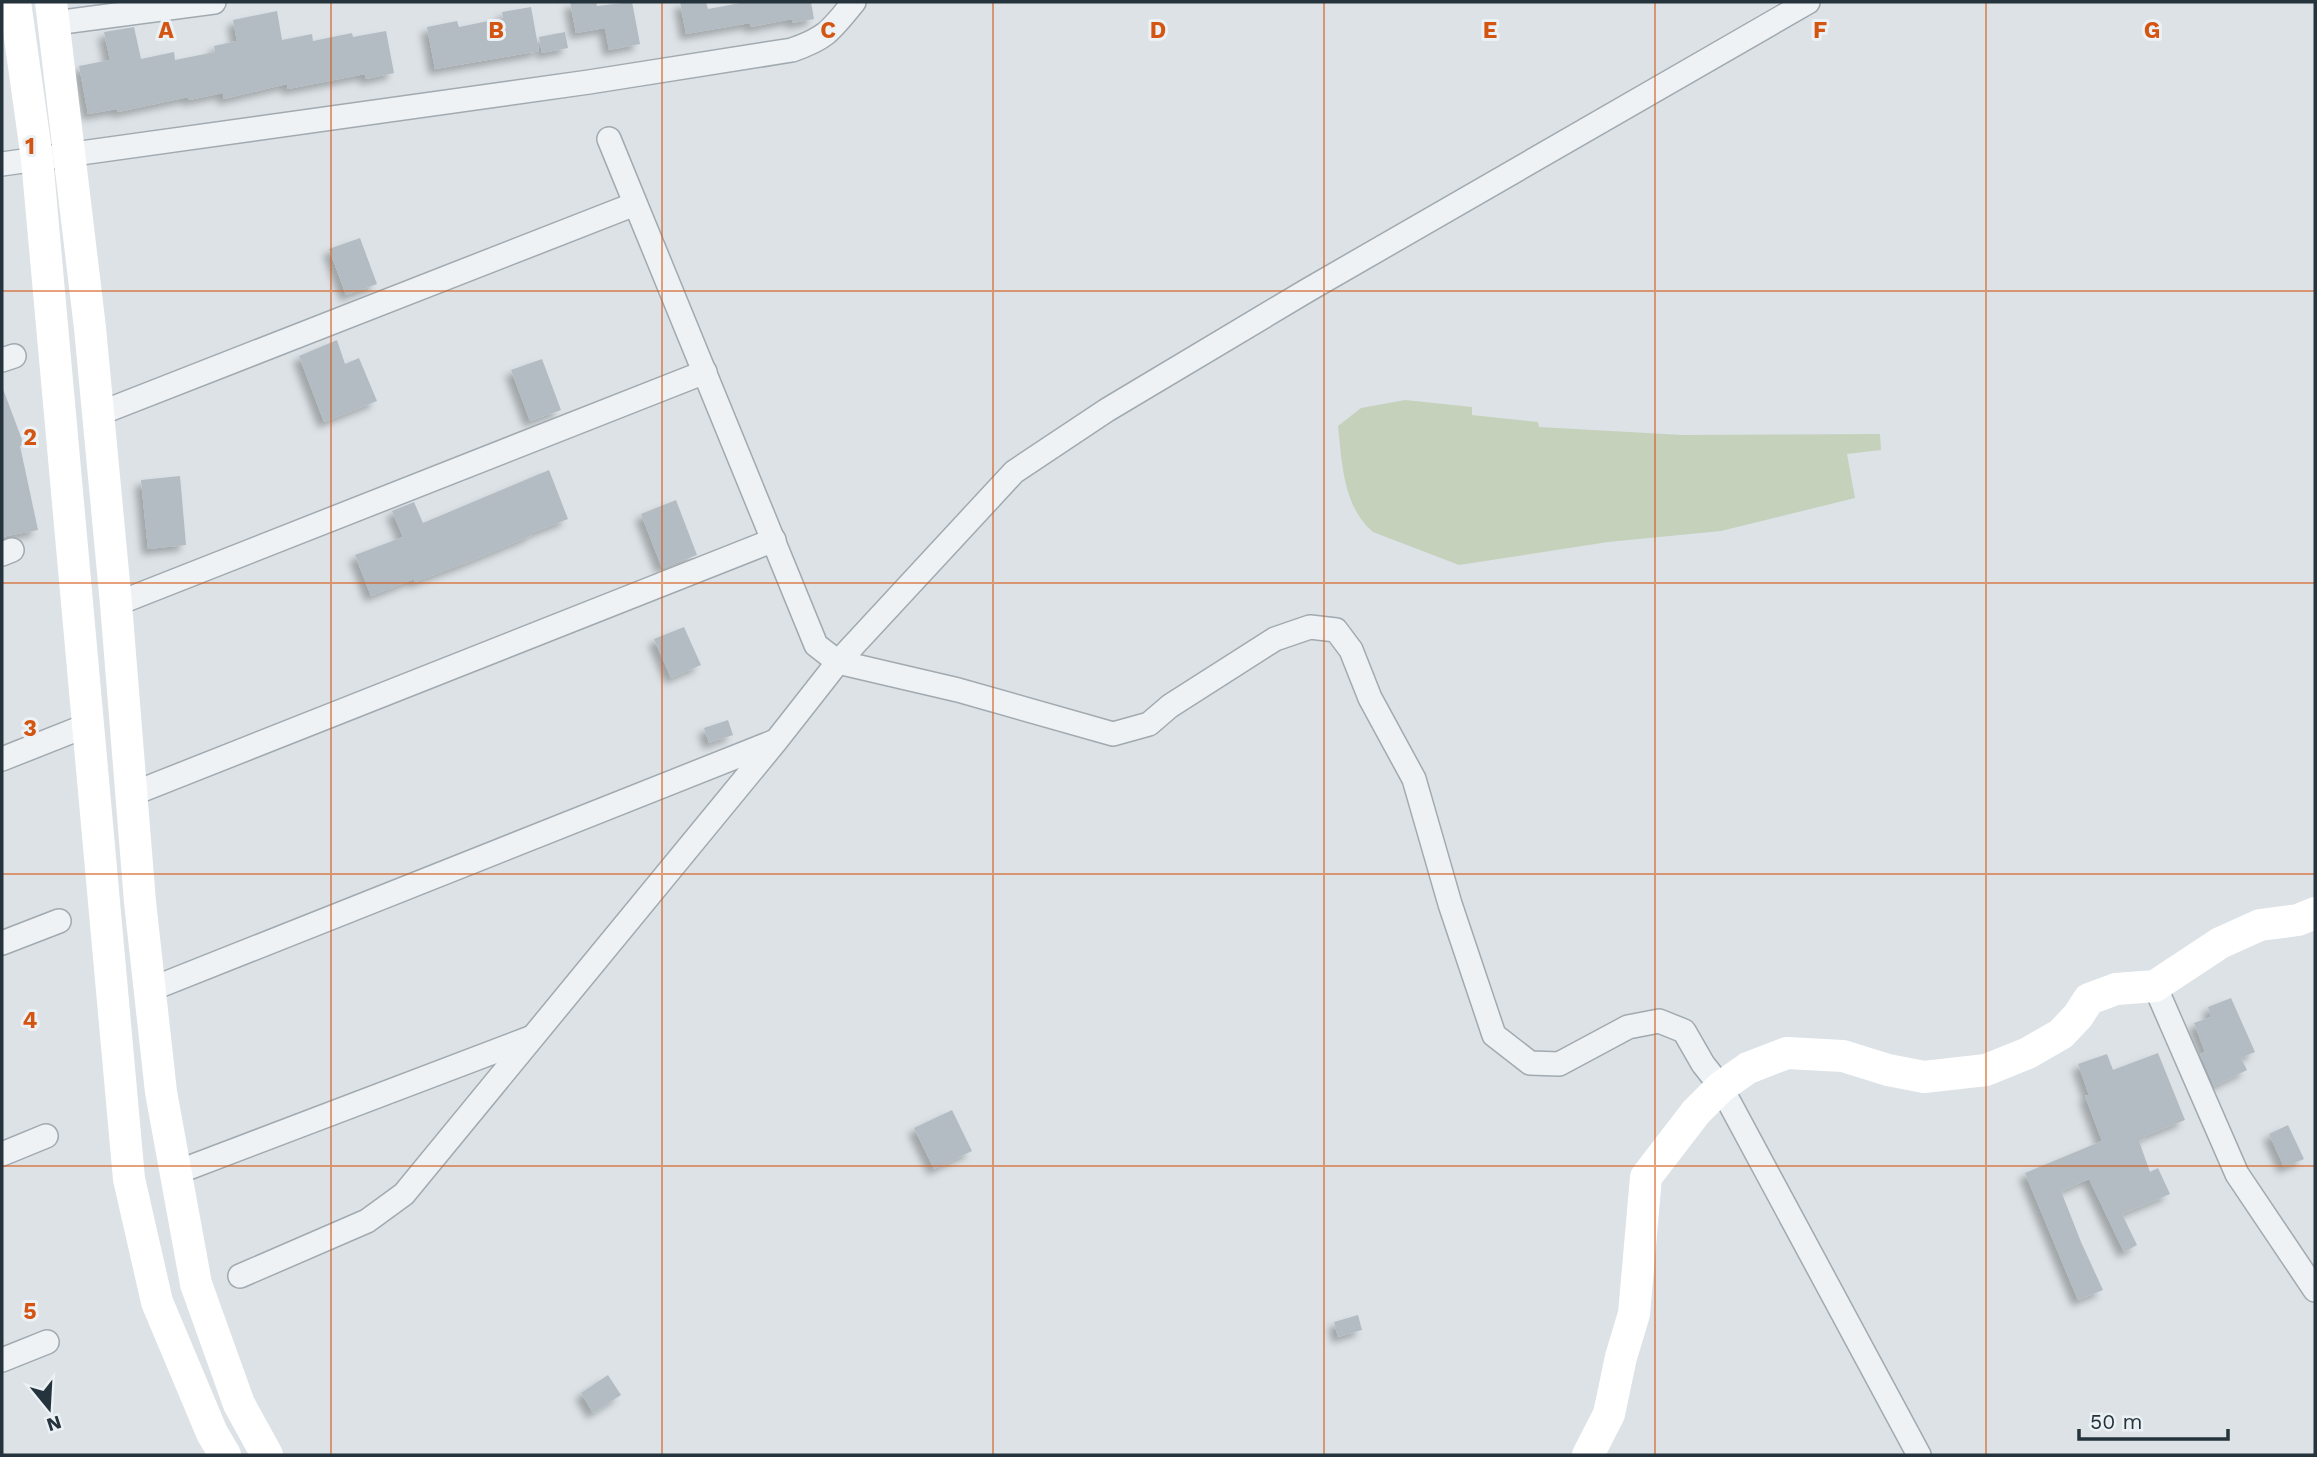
<svg xmlns="http://www.w3.org/2000/svg" width="2317" height="1457" viewBox="0 0 2317 1457" font-family="'Work Sans',sans-serif">
	<defs>
		<filter id="shadow"><feDropShadow dx="-6" dy="6" stdDeviation="3.5" flood-color="#0004"/></filter>
	</defs>
	<rect width="100%" height="100%" fill="#dce2e6"/>
	<!-- green -->
	<path fill="#c6d1bc" d="M1405,400L1472,407V415L1538,422L1539,427L1683,435L1880,434L1881,450L1847,454L1855,498L1721,531L1608,542L1459,565L1373,532C1343,507 1342,462 1338,426L1361,408Z"/>
	<!-- building -->
	<g fill="#b3bcc3" filter="url(#shadow)">
		<path d="M570,2H596L597,6L632,2L640,44L609,50L605,28L576,33Z"/>
		<path d="M680,2H706L708,9L746,2H811L814,19L792,23V19L751,27L750,23L686,34Z"/>
		<path d="M531,7L539,51L435,69L427,27L457,21L459,27L503,18L502,12Z"/>
		<path d="M277,11L282,40L312,34L313,41L352,33L353,37L386,31L394,73L366,79L365,74L288,89L287,84L224,99L223,93L189,100L188,97L118,112L117,109L88,114L79,66L110,60L104,32L134,27L141,59L174,52L175,60L215,52L214,46L237,41L233,20Z"/>
		<path d="M565,32L568,48L542,53L539,37Z"/>
		<path d="M360,238L377,284L346,295L329,249Z"/>
		<path d="M337,340L345,364L359,358L377,401L324,422L299,356Z"/>
		<path d="M542,359L561,410L530,421L511,370Z"/>
		<path d="M2,389H3L24,445L20,446L38,530L2,537Z"/>
		<path d="M549,470L568,519L532,533V535L468,562L415,582L414,579L371,596L355,555L403,537L392,511L414,502L423,523Z"/>
		<path d="M180,476L186,545L148,549L141,480Z"/>
		<path d="M676,500L697,555L662,568L641,514Z"/>
		<path d="M684,627L701,665L671,678L654,639Z"/>
		<path d="M728,720L733,735L709,743L704,728Z"/>
		<path d="M2231,998L2255,1052L2241,1058L2247,1070L2214,1086L2200,1054L2205,1052L2194,1023L2211,1017L2208,1007Z"/>
		<path d="M2158,1053L2185,1120L2145,1136L2146,1138L2139,1141L2150,1172L2158,1168L2170,1194L2122,1214L2137,1245L2124,1252L2089,1179L2061,1191L2081,1242L2103,1290L2078,1300L2025,1173L2102,1141L2085,1096L2089,1095L2078,1064L2107,1054L2113,1070Z"/>
		<path d="M952,1110L972,1151L934,1169L914,1128Z"/>
		<path d="M2288,1125L2304,1159L2284,1167L2269,1134Z"/>
		<path d="M1358,1315L1362,1330L1338,1337L1334,1322Z"/>
		<path d="M608,1375L621,1395L593,1413L581,1393Z"/>
	</g>
	<g fill="none" stroke-linecap="round" stroke-linejoin="round">
		<!-- street casing -->
		<g stroke="#a1aab0" stroke-width="26">
			<g id="street">
				<path d="M55,23L214,2"/>
				<path d="M609,139L816,645L838,662L958,690L1113,734L1149,724L1170,706L1275,639L1310,627L1336,630L1351,650L1370,698L1414,779L1450,904L1494,1035L1530,1063L1559,1064L1628,1027L1659,1021L1684,1031L1703,1064L1721,1087L1919,1455"/>
				<path d="M2,164L589,82L792,50C827,38 831,30 854,2"/>
				<path d="M2,360L14,356"/>
				<path d="M98,414L635,204"/>
				<path d="M2,554L12,550"/>
				<path d="M116,604L705,372"/>
				<path d="M2,759L88,725"/>
				<path d="M132,794L774,540"/>
				<path d="M2,943L59,921"/>
				<path d="M2155,986L2237,1174L2315,1290"/>
				<path d="M149,990L773,742"/>
				<path d="M2,1154L46,1136"/>
				<path d="M175,1173L530,1038"/>
				<path d="M240,1276L367,1221L404,1194L776,741L838,662L1014,472L1107,410L1308,290L1808,2"/>
				<path d="M2,1360L47,1342"/>
			</g>
		</g>
		<!-- street -->
		<use href="#street" stroke="#eef2f5" stroke-width="23"/>
		<!-- secondary -->
		<g stroke="#fff" stroke-width="32">
			<path d="M15,2L37,159L129,1179L157,1302L212,1433L225,1455"/>
			<path d="M51,2L90,328L116,604L140,902L161,1092L196,1284L239,1404L267,1455"/>
			<path d="M1588,1455L1609,1414L1621,1357L1634,1314L1646,1177L1696,1112L1721,1087L1748,1068L1787,1053L1843,1056L1888,1070L1924,1077L1986,1070L2028,1053L2061,1034L2078,1016L2089,999L2116,989L2155,986L2220,943L2260,925L2298,920L2315,913"/>
		</g>
	</g>
	<!-- grid -->
	<path fill="none" stroke="#d45511" stroke-width="2" stroke-opacity="0.55" d="M331,2V1455M662,2V1455M993,2V1455M1324,2V1455M1655,2V1455M1986,2V1455M2,291H2315M2,583H2315M2,874H2315M2,1166H2315"/>
	<g font-size="23" text-anchor="middle" font-weight="bold" fill="#d45511" stroke="#ebf1f4" stroke-width="6" stroke-linejoin="round" paint-order="stroke">
		<text x="166" y="38">A</text>
		<text x="496" y="38">B</text>
		<text x="828" y="38">C</text>
		<text x="1158" y="38">D</text>
		<text x="1490" y="38">E</text>
		<text x="1820" y="38">F</text>
		<text x="2152" y="38">G</text>
		<text x="30" y="154">1</text>
		<text x="30" y="445">2</text>
		<text x="30" y="736">3</text>
		<text x="30" y="1028">4</text>
		<text x="30" y="1319">5</text>
	</g>
	<!-- border -->
	<rect width="2317" height="1457" fill="none" stroke="#25333d" stroke-width="7"/>
	<!-- north arrow -->
	<g transform="translate(49 1408) rotate(162)" stroke="#ebf1f4" stroke-width="5" paint-order="stroke">
	<path d="M0-5L12 26L0 18L-12 26Z" fill="#25333d"/>
	<text y="-10" font-size="19" font-weight="bold" text-anchor="middle" fill="#25333d">N</text>
	</g>
	<!-- scale -->
	<path d="M2079 1429v10h149v-10" fill="none" stroke="#25333d" stroke-width="3.5"/>
	<text x="2090" y="1429" font-size="21" fill="#25333d" stroke="#ebf1f4" stroke-width="5" paint-order="stroke">50 m</text>
</svg>
